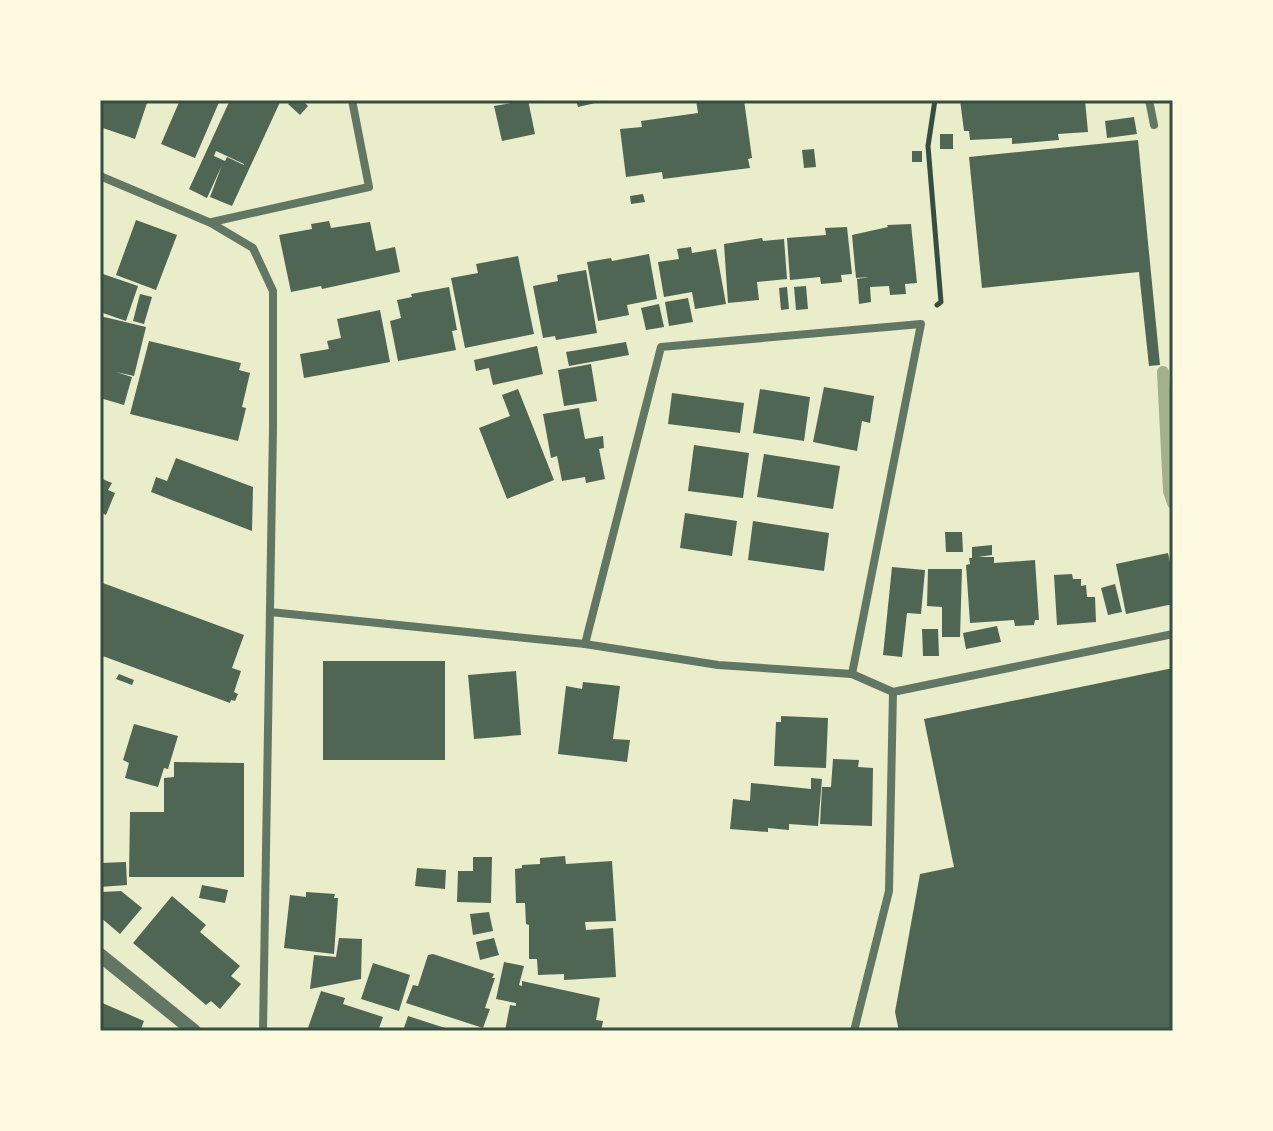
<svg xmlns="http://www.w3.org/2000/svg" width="1273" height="1131" viewBox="0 0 1273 1131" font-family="'Fira Sans Condensed',sans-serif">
	<rect width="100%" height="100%" fill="#e9edc9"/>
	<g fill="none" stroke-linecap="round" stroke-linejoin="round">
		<!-- stream -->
		<path stroke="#a3b18a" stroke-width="12" d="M1163,372L1169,491L1173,503"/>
	</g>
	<!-- building -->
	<g fill="#4f6655" fill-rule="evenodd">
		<path d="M100,100H148L135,139L100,127Z"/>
		<path d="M180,100H220L195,158L161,144Z"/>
		<path d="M230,100H281L232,206L210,197L222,165L207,198L189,189ZM216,151L244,164V165L227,157L225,161L214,156Z"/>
		<path d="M291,100H302L308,106L300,115L288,104Z"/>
		<path d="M528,100L535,134L502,141L494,106Z"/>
		<path d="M576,100H604V101L578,107Z"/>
		<path d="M696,100H744L752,158L748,159L750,168L663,179L662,172L626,177L620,129L642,127L641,121L698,113Z"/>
		<path d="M960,100H1085L1088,132L1058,134L1059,140L1012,144V138L970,140L969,131H964Z"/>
		<path d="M1134,117L1137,134L1107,138L1105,121Z"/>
		<rect x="940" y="134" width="13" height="15"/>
		<path d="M1138,140L1160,365L1149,366L1139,272L982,288L969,157Z"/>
		<path d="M814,149L816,167L804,168L802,150Z"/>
		<rect x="912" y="151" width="10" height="11"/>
		<path d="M643,194L645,202L631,204L630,196Z"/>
		<path d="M136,220L177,235L156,290L116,275Z"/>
		<path d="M329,221L331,228L370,222L376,251L395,247L400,272L322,289L321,286L291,292L279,235L312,229L311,224Z"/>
		<path d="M911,224L917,283L905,284L906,294L890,295L889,286L870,287L871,302L859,304L857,279L869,277L856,278L852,235L888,227L887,225Z"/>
		<path d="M847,227L852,274L841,275L842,282L821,284L820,277L790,280L787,238L826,235L825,228Z"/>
		<path d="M762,238L763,241L784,239L787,279L757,282L759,300L728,303L724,244Z"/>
		<path d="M691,247L692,253L716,249L726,304L695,309L692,292L664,297L658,262L679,259L677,249Z"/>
		<path d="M649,254L657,299L627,305L629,315L598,321L587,262L611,258L612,261Z"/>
		<path d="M518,256L534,334L465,348L451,278L478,273L476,264Z"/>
		<path d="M586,270L597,333L556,340L555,336L543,338L533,286L558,281L557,275Z"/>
		<path d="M100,273L138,286L126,321L100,312Z"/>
		<path d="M806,286L808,309L796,310L794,287Z"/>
		<path d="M449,287L457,330L452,331L456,350L398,361L390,321L401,318L397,300L412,297L411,294Z"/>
		<path d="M787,287L789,309L781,310L779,288Z"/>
		<path d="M140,294L152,297L144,324L133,321Z"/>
		<path d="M688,298L693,322L669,326L665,302Z"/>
		<path d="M659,304L664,327L646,330L641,308Z"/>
		<path d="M380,310L390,362L304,378L300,354L329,349L327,341L341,338L337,319Z"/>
		<path d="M100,316L146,327L134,376L116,372L132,377L124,405L100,398V342L103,330L100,336Z"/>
		<path d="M149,341L241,363L239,370L250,373L242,407L246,408L238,441L130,414Z"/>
		<path d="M626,342L629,355L569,366L566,352Z"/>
		<path d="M537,346L543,374L493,385L489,368L476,371L474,360Z"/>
		<path d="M591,364L597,401L564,406L558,370Z"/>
		<path d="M824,387L874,396L870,423L862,421L857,451L813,442Z"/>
		<path d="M518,389L554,480L507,499L479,428L510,416L502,395Z"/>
		<path d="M760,389L810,397L804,441L753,433Z"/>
		<path d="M672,393L744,403L740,433L668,424Z"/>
		<path d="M579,408L585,439L603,436L604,448L599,449L605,479L586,483L585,477L562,481L557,456L551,458L543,414Z"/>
		<path d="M694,445L749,453L743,498L688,491Z"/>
		<path d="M764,454L840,466L833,509L757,497Z"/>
		<path d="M176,458L253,487L252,531L151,492L156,477L167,481Z"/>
		<path d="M100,478L112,483L108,490L115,493L106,515L100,512Z"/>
		<path d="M685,513L737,521L732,556L680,548Z"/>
		<path d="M753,521L829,533L824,571L748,560Z"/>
		<path d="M945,532H962L963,552H946Z"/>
		<path d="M992,545V555L978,557H994V563L1035,560L1039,620H1035L1034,625L1015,626L1014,620L970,623L966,565L970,564L969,558H972V547Z"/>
		<path d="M1168,553L1173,576V604L1126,614L1116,564Z"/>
		<path d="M892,567L925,570L921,614L907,613L902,657L883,655Z"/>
		<path d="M928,569H962L960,637H942V607L927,606Z"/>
		<path d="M1072,574L1073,579H1081V586L1086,585L1087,597H1095L1096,622L1057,625L1054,575Z"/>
		<path d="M100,582L244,635L232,668L241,671L234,692L238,694L235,701L231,700L230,703L100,655Z"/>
		<path d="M1115,584L1122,612L1108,615L1101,588Z"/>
		<path d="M997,626L1001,642L966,649L963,633Z"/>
		<path d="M922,629H938L939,656H923Z"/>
		<rect x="323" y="661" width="122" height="99"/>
		<path d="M1173,668V1031H899L895,1012L920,874L954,867L924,719Z"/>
		<path d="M516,671L521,735L474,739L468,675Z"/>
		<path d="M119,674L134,680L132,685L116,679Z"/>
		<path d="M583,682L620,686L613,739L630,740L627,762L558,754L566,686L582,689Z"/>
		<path d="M781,716L828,718L826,768L774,766L776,722H781Z"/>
		<path d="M134,724L178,736L168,769L164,768L158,787L125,778L129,763L123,760Z"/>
		<path d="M833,759L859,760L858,767L873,768L872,826L820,824L822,787H831Z"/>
		<path d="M174,762L244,763V877H129L130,812H164V778L174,777Z"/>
		<path d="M811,778L822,779L818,826L789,824V830L768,828V832L730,829L733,799L750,801L751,783L811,789Z"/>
		<path d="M565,856L566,864L612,861L616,921L585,922L586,930L613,928L616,977L564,980V974L538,975L537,959H529V925L526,924L525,903H516L515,869L522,868V865L540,864V858Z"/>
		<path d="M473,857H492L491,903L457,902L458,871H473Z"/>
		<path d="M126,862L127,885L100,887V863Z"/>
		<path d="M417,868L446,870L445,889L415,886Z"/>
		<path d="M202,885L228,890L225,903L199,898Z"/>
		<path d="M121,891L142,908L120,934L100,917V895L102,892Z"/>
		<path d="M306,892L335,894L334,898H338L334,954L284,948L290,895L306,897Z"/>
		<path d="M172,896L206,925L200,932L240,966L231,976L241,984L220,1009L211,1001L206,1005L133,943Z"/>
		<path d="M489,912L493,931L473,935L470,914Z"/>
		<path d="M339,938L362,939L361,979L310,989L314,955L336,957Z"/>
		<path d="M494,938L499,955L480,960L476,942Z"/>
		<path d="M433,954L494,974L492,978H495L485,1008L490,1009L483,1028L406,1003L413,985L418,986L428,955Z"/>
		<path d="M504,962L524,966L519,985L522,986V981L600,998L596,1020L603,1021L601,1031H505L510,1005L516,1006V1003L496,999Z"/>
		<path d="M373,963L410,975L399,1011L361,999Z"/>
		<path d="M321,991L345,998L343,1004L383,1017L378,1031H313L308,1028Z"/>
		<path d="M100,1002L144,1021L140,1031H100Z"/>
		<path d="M408,1016L445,1028L443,1031H403Z"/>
	</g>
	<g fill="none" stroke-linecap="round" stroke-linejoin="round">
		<!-- path -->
		<path stroke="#344e41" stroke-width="5" d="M935,100L928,146L941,302L937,305"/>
		<!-- minor -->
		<g stroke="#617663" stroke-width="8">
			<path d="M1149,100L1154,125"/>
			<path d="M100,176L211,223L253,248L273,291V428L263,1031"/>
			<path d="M212,222L369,187L352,100"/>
			<path d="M270,612L585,644L718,665L852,674L893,692L1173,634"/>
			<path d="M585,644L661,347L921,324L852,674"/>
			<path d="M854,1031L889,891L893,692"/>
		</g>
		<!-- tertiary -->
		<path stroke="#617663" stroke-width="14" d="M100,955L194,1031"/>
	</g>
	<!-- border -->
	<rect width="1273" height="1131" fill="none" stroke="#fefae0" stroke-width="204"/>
	<rect x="102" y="102" width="1069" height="927" fill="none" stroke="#344e41" stroke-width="3"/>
</svg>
